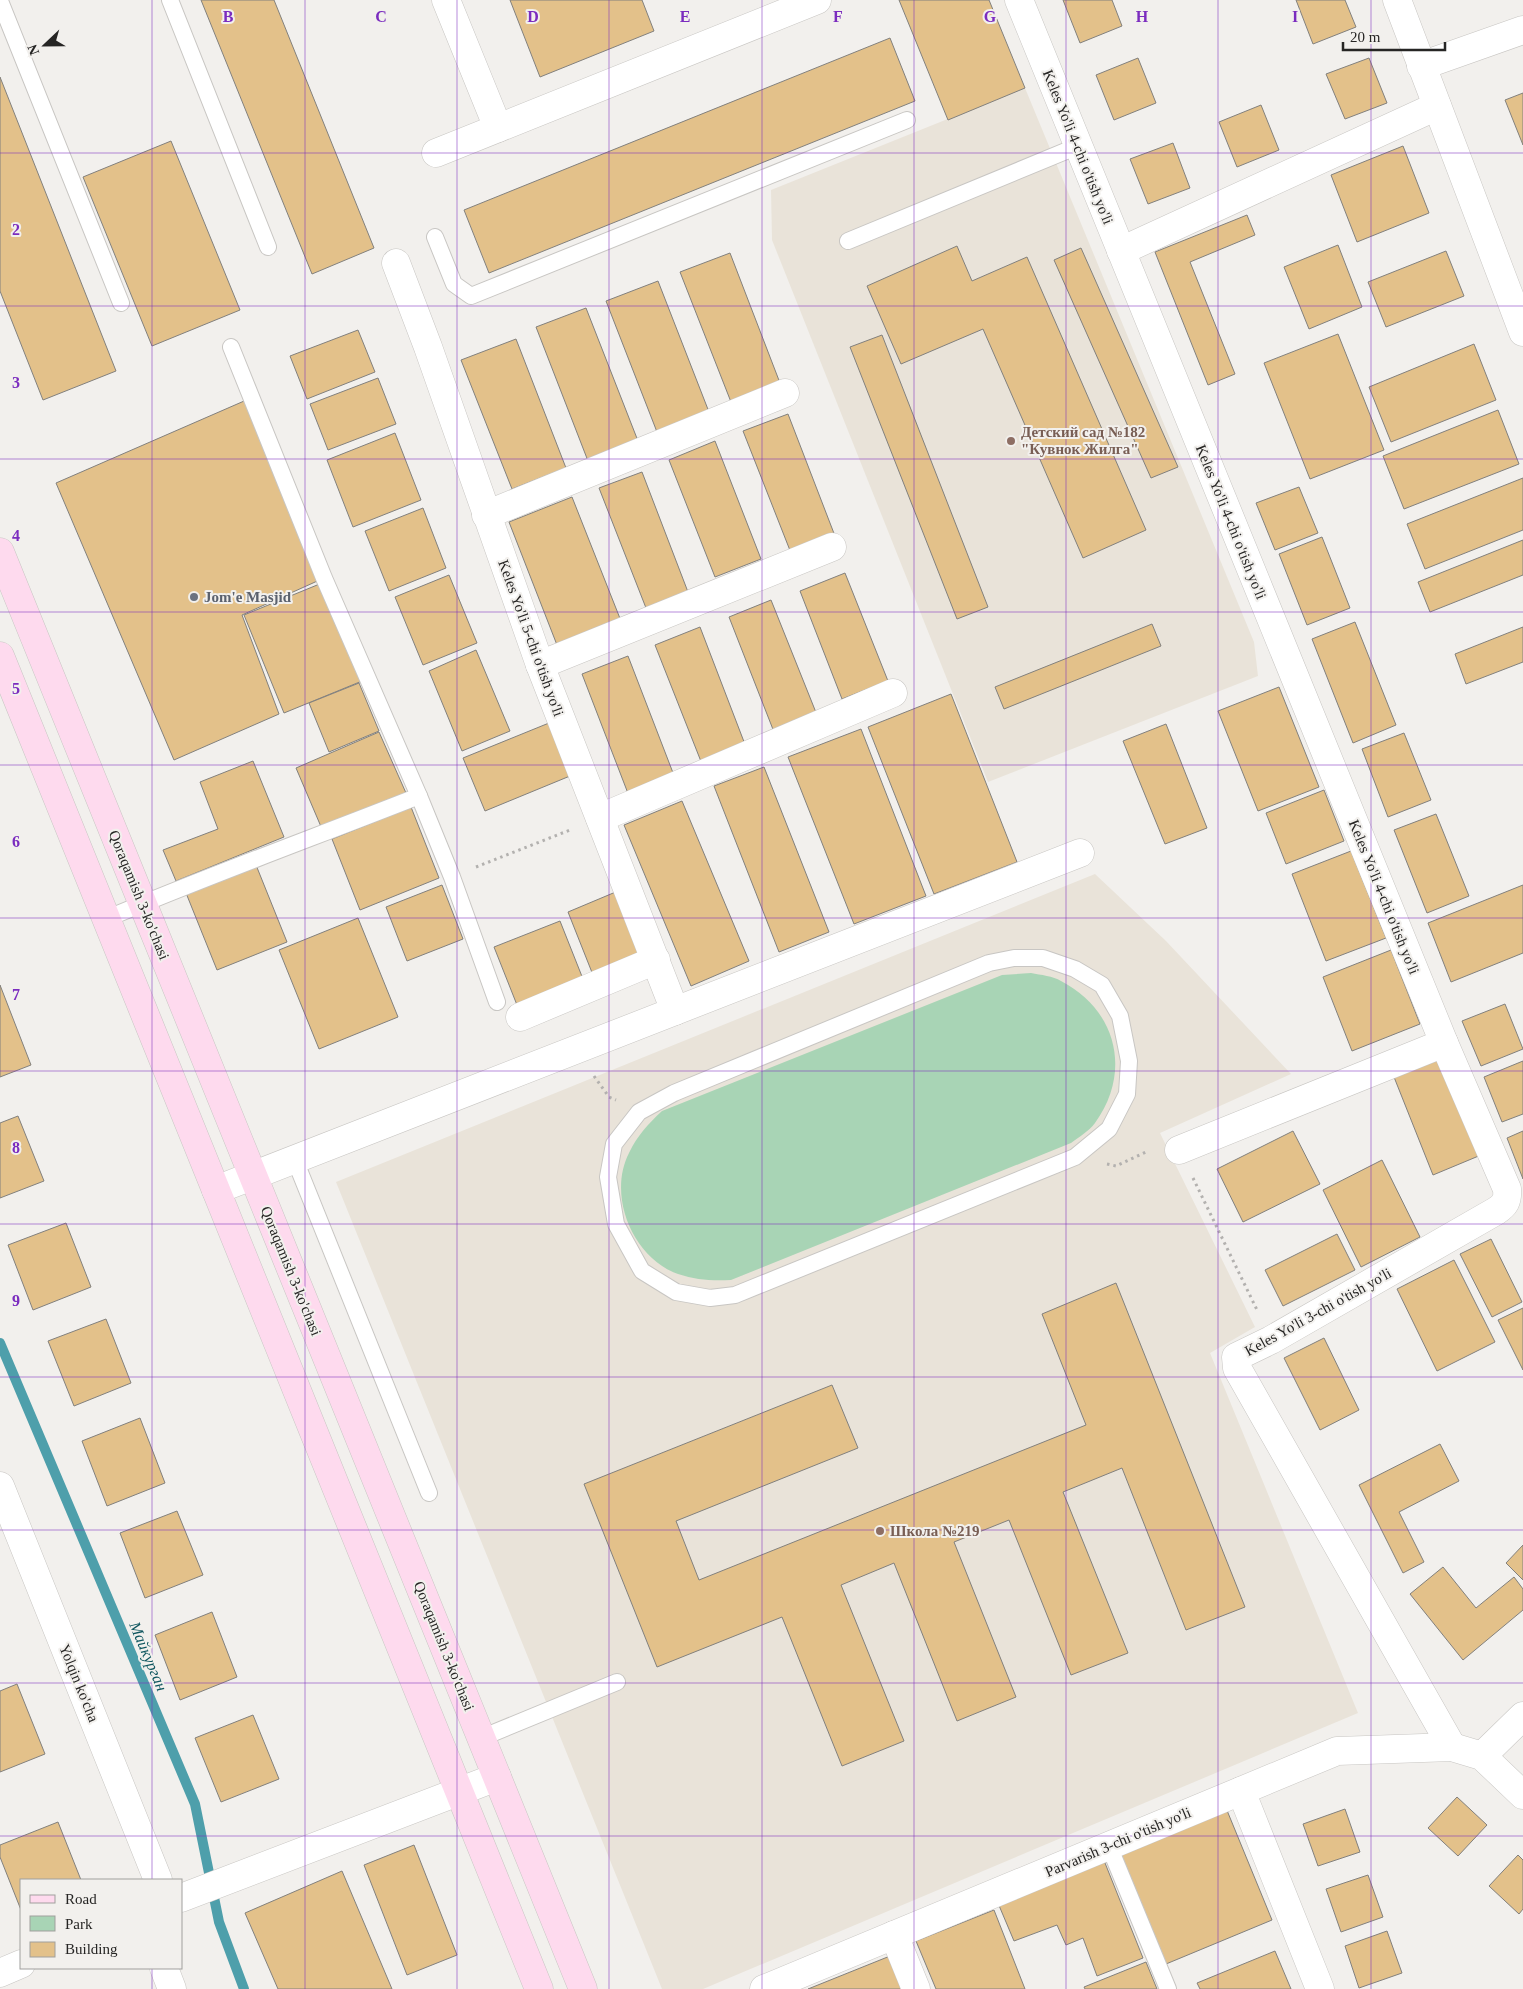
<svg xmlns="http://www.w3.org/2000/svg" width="1523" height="1989" viewBox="0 0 1523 1989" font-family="Georgia,serif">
	<rect width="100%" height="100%" fill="#f2f0ed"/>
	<!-- built -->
	<g fill="#e9e3d9">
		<path d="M1025,88L1254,642L1258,676L988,782L772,240L771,190Z"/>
		<path d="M1095,874L1166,941L1291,1074L1160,1133L1255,1327L1210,1353L1358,1713L703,1989H662L336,1182Z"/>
	</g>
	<!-- green -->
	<path fill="#a8d4b5" d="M1031,973C1041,975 1053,976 1061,981C1117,1010 1132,1072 1095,1123C1089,1131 1079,1137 1071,1143L731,1280C712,1281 696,1280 678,1274C633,1258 607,1196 629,1153C637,1136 648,1124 662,1111L1002,975Z"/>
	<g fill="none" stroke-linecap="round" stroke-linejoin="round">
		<!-- stream -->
		<path stroke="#4e9fab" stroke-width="10" d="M0,1343L195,1804L219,1922L244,1989"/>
	</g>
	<!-- building -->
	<g fill="#e3c18a" stroke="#82807d">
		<path d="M201,0H274L374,248L312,274Z"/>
		<path d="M510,0H642L654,31L540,77Z"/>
		<path d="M899,0H989L1025,88L948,120Z"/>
		<path d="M1063,0H1112L1122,26L1080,43Z"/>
		<path d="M1296,0H1345L1356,27L1313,44Z"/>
		<path d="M890,38L915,101L489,273L464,210Z"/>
		<path d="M1138,58L1156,103L1114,120L1096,75Z"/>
		<path d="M1369,58L1387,103L1345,119L1326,74Z"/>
		<path d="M0,77L116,371L43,400L0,291Z"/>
		<path d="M1523,93V145L1505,100Z"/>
		<path d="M1261,105L1279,150L1237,167L1219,122Z"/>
		<path d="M171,141L240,310L152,346L83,177Z"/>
		<path d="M1173,143L1190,188L1148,204L1130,159Z"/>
		<path d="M1403,146L1429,213L1357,242L1331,175Z"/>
		<path d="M1247,215L1255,235L1190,262L1235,374L1208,385L1155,252Z"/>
		<path d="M1338,245L1362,307L1309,329L1284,267Z"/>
		<path d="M957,246L972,281L1027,257L1146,530L1083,558L983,329L901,364L867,286Z"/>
		<path d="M1081,248L1178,467L1151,478L1054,260Z"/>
		<path d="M1446,251L1464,296L1386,327L1368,282Z"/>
		<path d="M730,253L780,383L731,402L680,272Z"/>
		<path d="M658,281L709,412L657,432L606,301Z"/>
		<path d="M586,308L638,441L588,461L536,327Z"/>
		<path d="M358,330L375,372L307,399L290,356Z"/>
		<path d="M1338,334L1384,450L1310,479L1264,363Z"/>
		<path d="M882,335L988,607L957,619L850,347Z"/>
		<path d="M516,339L566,468L512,489L461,360Z"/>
		<path d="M1474,344L1496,400L1391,442L1369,387Z"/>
		<path d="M378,378L396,424L328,450L310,404Z"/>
		<path d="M251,398L324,578L242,615L279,714L174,760L56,483Z"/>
		<path d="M1498,410L1519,464L1404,509L1383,456Z"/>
		<path d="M788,414L835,536L791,553L743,431Z"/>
		<path d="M395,433L421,500L353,527L327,460Z"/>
		<path d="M715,441L761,559L715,577L669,460Z"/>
		<path d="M642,472L688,592L646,608L599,488Z"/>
		<path d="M1523,478V530L1425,569L1407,524Z"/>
		<path d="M1299,487L1318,533L1275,550L1256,503Z"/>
		<path d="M572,497L621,621L557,645L509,522Z"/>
		<path d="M423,508L446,568L389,591L365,531Z"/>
		<path d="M1322,537L1350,608L1307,625L1279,554Z"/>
		<path d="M1523,540V575L1430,612L1418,582Z"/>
		<path d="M845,573L888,681L842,699L800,591Z"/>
		<path d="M449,575L477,643L423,665L395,597Z"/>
		<path d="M322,583L362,681L284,713L244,615Z"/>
		<path d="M771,600L817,715L774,732L729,617Z"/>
		<path d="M1355,622L1396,725L1353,743L1312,639Z"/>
		<path d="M1152,624L1161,646L1004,709L995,687Z"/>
		<path d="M700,627L746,747L702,764L655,645Z"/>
		<path d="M1523,627V662L1466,684L1455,654Z"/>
		<path d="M476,650L510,731L462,751L429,671Z"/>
		<path d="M628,656L675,778L629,796L582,674Z"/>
		<path d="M359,683L379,731L329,752L309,703Z"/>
		<path d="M1279,687L1319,787L1258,811L1218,711Z"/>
		<path d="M951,694L1017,862L934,894L868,727Z"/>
		<path d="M549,723L570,776L485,811L463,758Z"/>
		<path d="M1166,724L1207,828L1165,844L1123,741Z"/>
		<path d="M861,729L926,896L854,924L788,757Z"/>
		<path d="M379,732L406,793L322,829L296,768Z"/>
		<path d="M1404,733L1431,800L1388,817L1362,749Z"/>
		<path d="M253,761L284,837L176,881L163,850L218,829L200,782Z"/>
		<path d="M764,767L829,932L779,952L714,786Z"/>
		<path d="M1324,790L1344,841L1286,864L1266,813Z"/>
		<path d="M682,801L749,961L691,986L624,825Z"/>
		<path d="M411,807L439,878L360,910L332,839Z"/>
		<path d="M1436,814L1469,896L1427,913L1394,830Z"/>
		<path d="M1351,851L1386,938L1326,961L1292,874Z"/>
		<path d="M256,865L287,942L217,970L186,893Z"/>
		<path d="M442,885L463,939L407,961L386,907Z"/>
		<path d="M1523,885V953L1451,982L1428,923Z"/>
		<path d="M618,891L644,955L593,975L568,912Z"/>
		<path d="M358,918L398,1017L319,1049L279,950Z"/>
		<path d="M560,921L583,979L517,1005L494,947Z"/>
		<path d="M1391,950L1420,1024L1352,1051L1323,977Z"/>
		<path d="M0,985L31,1065L0,1077Z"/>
		<path d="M1505,1004L1523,1049L1481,1066L1462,1021Z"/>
		<path d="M1441,1052L1481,1155L1433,1175L1392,1072Z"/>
		<path d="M1523,1061V1114L1502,1122L1484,1077Z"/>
		<path d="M18,1116L44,1181L0,1198V1123Z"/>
		<path d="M1293,1131L1320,1184L1243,1222L1217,1169Z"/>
		<path d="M1523,1131V1179L1507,1138Z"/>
		<path d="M1382,1160L1420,1237L1361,1267L1323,1190Z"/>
		<path d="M66,1223L91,1287L33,1310L8,1245Z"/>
		<path d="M1337,1234L1355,1270L1283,1306L1265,1270Z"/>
		<path d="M1491,1239L1522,1302L1492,1317L1460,1254Z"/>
		<path d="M1454,1260L1495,1342L1437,1371L1397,1289Z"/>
		<path d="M1116,1283L1245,1607L1186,1630L1122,1468L1063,1492L1128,1653L1071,1675L1009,1520L954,1542L1016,1697L957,1721L894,1563L841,1585L904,1741L842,1766L782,1617L657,1667L584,1484L832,1385L858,1448L676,1521L699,1580L1086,1425L1042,1314Z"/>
		<path d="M1523,1308V1370L1498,1320Z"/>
		<path d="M106,1319L131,1383L74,1406L48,1341Z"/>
		<path d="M1324,1338L1359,1410L1320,1430L1284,1358Z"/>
		<path d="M140,1418L165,1483L107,1506L82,1441Z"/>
		<path d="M1440,1444L1459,1481L1399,1512L1424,1562L1403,1573L1359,1485Z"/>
		<path d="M177,1511L203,1575L145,1598L120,1533Z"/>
		<path d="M1523,1545V1580L1506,1563Z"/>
		<path d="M1443,1567L1476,1608L1514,1577L1523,1589V1610L1463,1660L1410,1594Z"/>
		<path d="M212,1612L237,1677L180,1700L155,1635Z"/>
		<path d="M17,1684L45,1754L0,1772V1691Z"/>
		<path d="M253,1715L279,1779L221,1802L195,1738Z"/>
		<path d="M1457,1797L1487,1825L1458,1856L1428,1828Z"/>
		<path d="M1226,1808L1272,1920L1166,1964L1119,1851Z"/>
		<path d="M1345,1809L1360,1852L1318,1866L1303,1824Z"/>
		<path d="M58,1822L81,1880H21V1910L0,1857V1845Z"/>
		<path d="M414,1845L457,1955L407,1975L364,1865Z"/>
		<path d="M1101,1853L1143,1958L1097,1976L1083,1938L1066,1945L1057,1925L1014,1941L995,1896Z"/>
		<path d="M1518,1855L1523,1860V1909L1519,1914L1489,1886Z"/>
		<path d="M342,1871L392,1989H278L245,1913Z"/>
		<path d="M1368,1875L1383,1917L1341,1932L1326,1889Z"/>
		<path d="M994,1910L1025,1989H936L916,1941Z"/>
		<path d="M1387,1931L1402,1973L1359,1988L1345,1946Z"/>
		<path d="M1275,1951L1291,1989H1200L1197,1983Z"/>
		<path d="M895,1954L910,1989H808Z"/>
		<path d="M1146,1962L1157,1989H1085L1084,1987Z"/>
	</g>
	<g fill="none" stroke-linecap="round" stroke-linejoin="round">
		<!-- service casing -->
		<g stroke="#c8c6c3" stroke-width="18">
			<g id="service">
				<path d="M170,0L268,247"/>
				<path d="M0,1L121,303"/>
				<path d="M435,237L454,284L471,296L907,120"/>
				<path d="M848,241L1078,146"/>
				<path d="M231,347L324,578L419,796L452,877L497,1002"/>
				<path d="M106,919C210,875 315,837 419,796"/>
				<path d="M1014,958H1043L1075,969L1102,985L1120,1016L1129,1061L1127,1094L1109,1129L1075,1157L735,1295L710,1298L676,1292L642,1271L616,1224L608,1177L614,1144L639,1112L674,1093L989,963Z"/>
				<path d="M295,1160L429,1493"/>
				<path d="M481,1738L617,1682"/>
				<path d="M1109,1846L1168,1989"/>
			</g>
		</g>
		<!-- minor casing -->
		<g stroke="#c8c6c3" stroke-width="29">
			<g id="minor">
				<path d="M446,0L498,128"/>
				<path d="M1019,0L1444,1043L1507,1189C1508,1201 1505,1205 1496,1211L1271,1340L1236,1357L1237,1368L1452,1747"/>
				<path d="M1397,0L1523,332"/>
				<path d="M1421,66L1523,30"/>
				<path d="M436,153L817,0"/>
				<path d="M1121,251L1437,106"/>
				<path d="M396,263L428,347L540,665L675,1011"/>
				<path d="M486,515L785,393"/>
				<path d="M540,665L832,547"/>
				<path d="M600,818L893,693"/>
				<path d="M520,1017L656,960"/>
				<path d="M1179,1150L1444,1043"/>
				<path d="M216,1190L1080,853"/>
				<path d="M0,1486L158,1880"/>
				<path d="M1482,1756L1523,1716"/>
				<path d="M1241,1791L1320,1989"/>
				<path d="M181,1898L497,1777"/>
				<path d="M894,1935L916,1989"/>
				<path d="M164,1968L172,1989"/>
				<path d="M0,1973L21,1964"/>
				<path d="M764,1989L1337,1751L1452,1747L1482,1756L1523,1795"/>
			</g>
		</g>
		<!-- secondary casing -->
		<g stroke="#c8c6c3" stroke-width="29">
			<g id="secondary">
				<path d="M0,552L583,1989"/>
				<path d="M0,656L539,1989"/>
			</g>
		</g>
		<!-- path -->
		<g stroke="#b3b1af" stroke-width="3" stroke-dasharray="2.5 4" stroke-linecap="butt">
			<path d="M476,867L570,830"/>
			<path d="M594,1076L609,1097L616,1100"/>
			<path d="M1107,1164L1116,1166L1148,1151"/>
			<path d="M1193,1178L1258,1312"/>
		</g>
		<!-- service -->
		<use href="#service" stroke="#fff" stroke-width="16"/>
		<!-- minor -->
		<use href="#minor" stroke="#fff" stroke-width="28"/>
		<!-- secondary -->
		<use href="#secondary" stroke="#fedaee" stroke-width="28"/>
	</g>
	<!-- grid -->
	<path fill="none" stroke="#7b2cbf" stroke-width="1" stroke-opacity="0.55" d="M152,0V1880M305,0V1989M457,0V1989M609,0V1989M762,0V1989M914,0V1989M1066,0V1989M1218,0V1989M1371,0V1989M0,153H1523M0,306H1523M0,459H1523M0,612H1523M0,765H1523M0,918H1523M0,1071H1523M0,1224H1523M0,1377H1523M0,1530H1523M0,1683H1523M0,1836H1523M152,1968V1989"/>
	<!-- markers -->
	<g fill="#8d6e63" stroke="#f2f0ed" stroke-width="2">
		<circle cx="1011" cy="441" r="5"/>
		<circle cx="880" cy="1531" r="5"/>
	</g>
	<circle fill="#6b7280" stroke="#f2f0ed" stroke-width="2" cx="194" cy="597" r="5"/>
	<g text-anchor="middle" stroke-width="4" stroke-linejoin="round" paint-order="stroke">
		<!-- street labels -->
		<g font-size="15" fill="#262524" stroke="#f2f0ed">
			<text transform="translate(1078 147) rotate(68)" y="5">Keles Yo'li 4-chi o'tish yo'li</text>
			<text transform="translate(1231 522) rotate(68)" y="5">Keles Yo'li 4-chi o'tish yo'li</text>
			<text transform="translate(531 638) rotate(70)" y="5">Keles Yo'li 5-chi o'tish yo'li</text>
			<text transform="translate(139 895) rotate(68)" y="5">Qoraqamish 3-ko'chasi</text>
			<text transform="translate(1384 897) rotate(68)" y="5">Keles Yo'li 4-chi o'tish yo'li</text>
			<text transform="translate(291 1271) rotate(68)" y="5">Qoraqamish 3-ko'chasi</text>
			<text transform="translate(1318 1312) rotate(-29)" y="5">Keles Yo'li 3-chi o'tish yo'li</text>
			<text transform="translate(444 1646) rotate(68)" y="5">Qoraqamish 3-ko'chasi</text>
			<text transform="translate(79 1683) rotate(68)" y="5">Yolqin ko'cha</text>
			<text transform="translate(1118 1842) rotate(-23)" y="5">Parvarish 3-chi o'tish yo'li</text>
		</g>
		<!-- education labels -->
		<g font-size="15" font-weight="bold" fill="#785e54" stroke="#f2f0ed" text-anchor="start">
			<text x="1021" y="437">Детский сад №182<tspan x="1021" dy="17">"Кувнок Жилга"</tspan></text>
			<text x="890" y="1536">Школа №219</text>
		</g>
		<!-- worship labels -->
		<g font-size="15" font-weight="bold" fill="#5b616d" stroke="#f2f0ed" text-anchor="start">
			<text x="204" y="602">Jom'e Masjid</text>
		</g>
		<!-- water labels -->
		<g font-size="16" font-style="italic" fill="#0f565f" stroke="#f2f0ed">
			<text transform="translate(149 1656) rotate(67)" y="6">Майкурган</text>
		</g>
	</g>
	<g font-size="16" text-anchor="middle" font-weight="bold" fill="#7b2cbf" stroke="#f2f0ed" stroke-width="4" stroke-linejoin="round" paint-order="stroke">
		<text x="228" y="22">B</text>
		<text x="381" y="22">C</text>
		<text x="533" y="22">D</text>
		<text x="685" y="22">E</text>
		<text x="838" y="22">F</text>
		<text x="990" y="22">G</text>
		<text x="1142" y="22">H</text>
		<text x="1295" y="22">I</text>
		<text x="16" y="235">2</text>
		<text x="16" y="388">3</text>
		<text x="16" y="541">4</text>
		<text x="16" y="694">5</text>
		<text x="16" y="847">6</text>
		<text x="16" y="1000">7</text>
		<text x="16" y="1153">8</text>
		<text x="16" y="1306">9</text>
	</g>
	<!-- legend -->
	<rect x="20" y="1879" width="162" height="90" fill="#f2f0ed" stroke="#a09f9d"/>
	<rect x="30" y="1895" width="25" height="8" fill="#fedaee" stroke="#a09f9d"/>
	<text x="65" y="1904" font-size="15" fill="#262524">Road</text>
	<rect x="30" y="1916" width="25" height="15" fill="#a8d4b5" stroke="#a09f9d"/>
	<text x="65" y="1929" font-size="15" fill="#262524">Park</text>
	<rect x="30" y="1942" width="25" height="15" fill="#e3c18a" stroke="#a09f9d"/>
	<text x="65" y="1954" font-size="15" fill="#262524">Building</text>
	<!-- north arrow -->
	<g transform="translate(45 45) rotate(248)" stroke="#f2f0ed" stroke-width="4" paint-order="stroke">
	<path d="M0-4L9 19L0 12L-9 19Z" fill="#262524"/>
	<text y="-8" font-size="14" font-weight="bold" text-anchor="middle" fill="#262524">N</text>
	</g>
	<!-- scale -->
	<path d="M1343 42v8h102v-8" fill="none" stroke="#262524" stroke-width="2.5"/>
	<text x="1350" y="42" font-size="15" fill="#262524" stroke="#f2f0ed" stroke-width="4" paint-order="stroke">20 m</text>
</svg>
